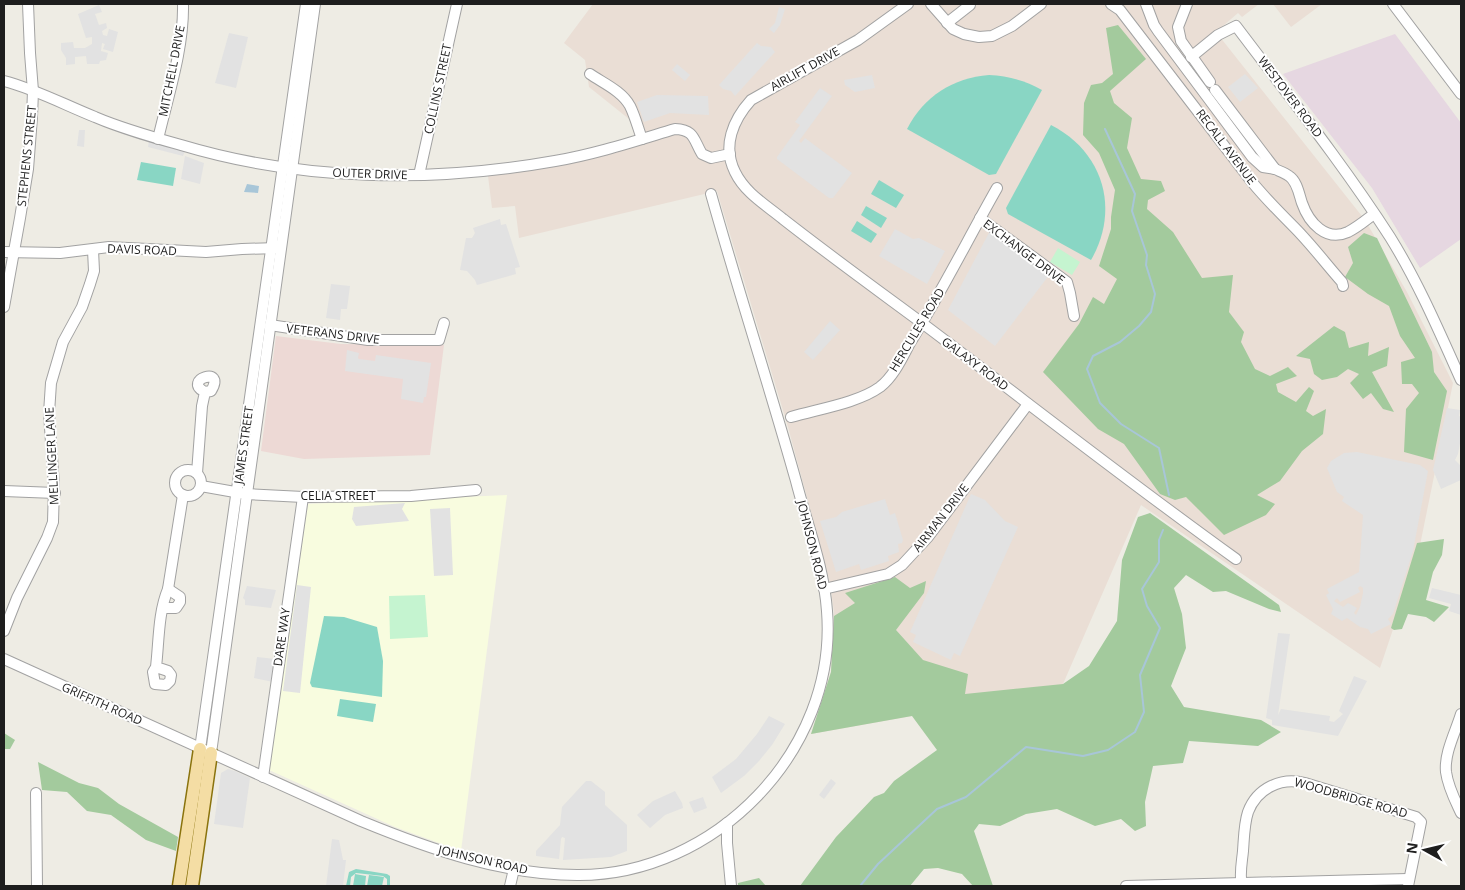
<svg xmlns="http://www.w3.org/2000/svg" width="1465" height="890" viewBox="0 0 1465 890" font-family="'Open Sans',sans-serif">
	<rect width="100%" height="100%" fill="#eeece4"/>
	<!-- commercial -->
	<path fill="#edd9d5" d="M276,336L341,344L444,345L430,455L304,459L261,451Z"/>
	<!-- industrial -->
	<path fill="#e6d7e1" d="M1395,34L1461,123V239L1420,268L1372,188L1283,74Z"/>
	<!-- education -->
	<path fill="#f8fcdf" d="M507,495L461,851L395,827L269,770L308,504Z"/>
	<!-- military -->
	<g fill="#eaded5">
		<path d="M593,4H1259L1242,17L1238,13L1216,32L1365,220L1407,292L1453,383L1418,555L1380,668L1141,505L1063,684L912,716L811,734L831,672L834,612L830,583L788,427L717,191L519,238L515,206L492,208L487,168L584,152L635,136L629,119L589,87L585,60L564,43Z"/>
		<path d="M1273,4H1322L1291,27Z"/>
	</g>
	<!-- forest -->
	<g fill="#a3ca9d">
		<path d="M1118,25L1146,59L1110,91L1114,103L1132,118L1127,148L1141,179L1161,181L1165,191L1148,200L1147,209L1173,232L1202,278L1233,275L1229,312L1244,332L1241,342L1255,369L1270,376L1288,367L1297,376L1276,384L1278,392L1296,402L1309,387L1314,391L1306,411L1313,416L1326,409L1323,434L1302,451L1280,481L1257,495L1275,504L1266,515L1224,535L1186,497L1175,500L1160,494L1124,444L1098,429L1043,372L1079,324L1093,297L1104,304L1117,279L1099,266L1111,229V217L1115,190L1099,153L1083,135L1084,103L1091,85L1102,83L1113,74L1106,28Z"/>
		<path d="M1364,233L1377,238L1432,352L1434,372L1447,391L1433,460L1404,452L1406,409L1419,393L1412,384H1402L1401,362L1415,358L1400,336L1389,306L1368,294L1345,277L1353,263L1348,247Z"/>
		<path d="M1334,326L1345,332L1349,348L1369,342L1368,356L1389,347L1387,366L1372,372L1394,412L1383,409L1371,393L1363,399L1350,383L1359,374L1348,369L1337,377L1322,380L1314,374L1310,359L1296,356Z"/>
		<path d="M1150,513L1279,605L1281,612L1269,609L1226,591L1213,592L1186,575L1174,588L1182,614L1186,648L1171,686L1184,707L1261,720L1281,732L1258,746L1189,741L1183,763L1153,766L1145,802L1146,826L1135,831L1121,819L1095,826L1057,809L1026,814L1000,826L979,824L974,831L993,886H973L962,874L938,868L924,869L910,886H800L836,837L874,797L884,793L894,781L937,750L912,716L811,734L831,672L834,616L855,603L845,593L895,577L910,588L926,581L924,593L896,630L923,660L968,674L965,694L1063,684L1089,666L1117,621L1122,560L1138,517Z"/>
		<path d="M1444,539L1442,555L1433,572L1426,600L1449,607L1434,622L1426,617L1408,614L1402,629L1394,630L1391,628L1417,543Z"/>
		<path d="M4,733L15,740L10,749H4Z"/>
		<path d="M38,762L79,783L98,788L119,804L178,837L176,851L146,840L111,815L87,811L67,792L42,790Z"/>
		<path d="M759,878L766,886H738V883Z"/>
	</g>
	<!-- park -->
	<g fill="#c5f4d0">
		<path d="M1058,248L1080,262L1072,275L1050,262Z"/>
		<path d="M425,595L428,637L390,639L389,596Z"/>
	</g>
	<!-- pitch -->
	<g fill="#89d6c4">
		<path d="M989,75C1009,76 1026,81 1042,90L996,174L989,175L907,129C924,96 953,78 989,75Z"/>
		<path d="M1051,125C1104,152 1120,210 1091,260L1008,214L1006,208Z"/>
		<path d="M141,162L176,168L173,186L137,180Z"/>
		<path d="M879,180L904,195L896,208L871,194Z"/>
		<path d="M866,206L887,218L881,228L861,215Z"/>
		<path d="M857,221L877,234L871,243L851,231Z"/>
		<path d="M324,616L344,617L377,627L383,661L382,697L312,687L310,683Z"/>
		<path d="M340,699L376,704L373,722L337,716Z"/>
		<path d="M356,869L387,874L390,876V886H387V879L383,876L356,873L351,877L350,886H346L349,872Z"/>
		<path d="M355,874L366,876L365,886H353Z"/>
		<path d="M369,875L384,877L382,886H367Z"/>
	</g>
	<!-- parking -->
	<g fill="#e2e2e2" fill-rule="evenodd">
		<path d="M99,5L102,12L95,14L99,25L106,23L107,28L102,31L103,35L107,36L109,29L118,32L113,52L103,49L105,44L102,43L101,51L108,53L106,60L100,61L99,64H87L86,56L75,57V64L66,65V58L61,50V43L73,42L74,48H85L92,44V37L86,38L78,14Z"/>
		<path d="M779,7L785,9L780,25L774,33L769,29L775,23Z"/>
		<path d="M229,33L248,37L236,88L215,83Z"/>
		<path d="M757,43L761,46L771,47L775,52L735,96L731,91L723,89L719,85Z"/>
		<path d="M677,64L690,75L685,81L672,70Z"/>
		<path d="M1245,74L1258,88L1240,102L1228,87Z"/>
		<path d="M872,75L875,88L855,92L845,85L844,80Z"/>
		<path d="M820,88L832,96L799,141L801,143L805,138L852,173L833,198H829L777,159V157L800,125L795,122Z"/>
		<path d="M657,95L708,96L709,115L670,113L644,122L637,102Z"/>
		<path d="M79,130H85L84,147L77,146Z"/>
		<path d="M149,141L185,151L183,156L148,147Z"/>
		<path d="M185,156L204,163L200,184L181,179Z"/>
		<path d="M500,219L501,225L506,224L520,267L515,268L516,274L477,285L475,280L467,271L460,270L466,238H472L475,233L473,228Z"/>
		<path d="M895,229L913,239L919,238L945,251L927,284L879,256Z"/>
		<path d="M990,231L1050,274L995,346L948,310Z"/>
		<path d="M331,284L350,286L347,309H341L340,320L326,318Z"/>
		<path d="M830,321L840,330L813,360L804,352Z"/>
		<path d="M347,350L359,353L358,358L359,359L375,361L376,355L431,363L426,397H424L423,403L401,399L403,379L345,371Z"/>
		<path d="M1447,408L1460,410L1459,416L1461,417V438L1458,454L1455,460L1460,465L1461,464V480L1441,489L1433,470Z"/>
		<path d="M1357,452L1420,465L1428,471L1413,551L1393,614L1388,619L1391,624L1371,634L1368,629L1360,627L1347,618L1342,621L1331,614L1333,609L1326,595L1329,593L1327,589L1359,572L1363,515L1342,501L1344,497L1337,492L1327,468L1331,461L1344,453ZM1360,586L1363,588V593L1360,607L1356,615L1354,613L1357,608L1348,603L1343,607L1334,601L1337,598L1340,602L1360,592L1358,588Z"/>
		<path d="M971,494L985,500L1005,521L1018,527L960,656L954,653L951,660L913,642L916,635L910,632Z"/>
		<path d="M885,499L890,515L895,513L903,540L902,543L898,544L899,552L888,556L889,561L861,570L859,564L836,572L820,521L836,517L842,512Z"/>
		<path d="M405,503L402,509L409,521L356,526L352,519L354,507Z"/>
		<path d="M450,508L453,575L434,576L430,509Z"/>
		<path d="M297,585L311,587L300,693L283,691Z"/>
		<path d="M247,586L276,590L271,608L245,605V600L243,598Z"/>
		<path d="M1432,588L1461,595V615L1449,611L1451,604L1429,598Z"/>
		<path d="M1278,633L1290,634L1278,715L1281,709L1330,716L1329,721L1334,722L1343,714L1339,711L1354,676L1367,681L1338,736L1272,725V720L1266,718Z"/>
		<path d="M257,657L275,659L273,682L254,678Z"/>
		<path d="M769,716L785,724L772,745L759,761L744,776L721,793L712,777L736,759L757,734Z"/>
		<path d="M228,769L235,771L250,778L243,828L214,824L221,773Z"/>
		<path d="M831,779L836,783L824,799L819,795Z"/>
		<path d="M586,781H591L605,792V805L627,825V851L611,857L563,860L565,838L562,837L561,839L559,859L536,856V851L560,825L562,807Z"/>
		<path d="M675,791L682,803L683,808L665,815L650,828L637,815L653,801Z"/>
		<path d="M703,797L707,808L694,813L689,802Z"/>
		<path d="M332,839L339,840L343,860H346L343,886H326Z"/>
	</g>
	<!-- water -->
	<path fill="#a8c6d8" d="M247,184L259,186L258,193L244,192Z"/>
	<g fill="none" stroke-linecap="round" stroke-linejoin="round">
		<!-- stream -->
		<g stroke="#a8c6d8" stroke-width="2">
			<path d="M1105,129L1135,194L1132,211L1147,255L1146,265L1155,294L1151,312L1139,326L1120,342L1093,356L1087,369L1100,403L1121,424L1159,448L1169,495"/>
			<path d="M860,886L878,864L937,809L966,797L1026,747L1083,756L1108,750L1135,732L1144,712L1140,675L1160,628L1147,606L1142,589L1159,562V540L1163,530"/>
		</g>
		<!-- minor casing -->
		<g stroke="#a2a2a2" stroke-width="12">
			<g id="minor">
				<path d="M908,4L858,40L751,100C733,120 722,146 735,172C745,193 766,205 783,219C829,255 876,289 922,323C1027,402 1130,483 1236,559"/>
				<path d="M931,4L953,29L964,34L979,37L992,36L1012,26L1041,4"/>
				<path d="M1111,4L1120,10L1252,182C1265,198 1279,212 1294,227C1311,244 1326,264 1342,282L1343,286"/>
				<path d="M1146,4L1154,25L1158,31L1252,157L1263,167L1275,169"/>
				<path d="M1187,4L1178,27L1181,41L1210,82"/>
				<path d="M1393,4L1461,94"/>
				<path d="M947,23L970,5V4"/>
				<path d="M1191,57L1218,35L1236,26C1288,95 1343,164 1390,237C1418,282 1439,331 1461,380"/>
				<path d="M590,74C603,83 622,91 630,106C635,116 638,128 642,139"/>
				<path d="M4,81C35,89 65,105 95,117C123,129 152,137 181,145C301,181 431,183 555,161C596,154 635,141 675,129C695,130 693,139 702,154L711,158L730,154"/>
				<path d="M1215,90L1275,169C1279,171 1285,173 1289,176C1297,181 1299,194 1302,203C1309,223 1326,242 1348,232C1358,227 1366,220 1374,214"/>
				<path d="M158,139C168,96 184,48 183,4"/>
				<path d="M419,175L457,4"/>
				<path d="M980,218L1067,282L1070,293L1074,316"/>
				<path d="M4,252L60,253L109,247L206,252L242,249L278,248"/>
				<path d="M4,307L20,218L28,169L32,117L33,91L30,53L28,4"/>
				<path d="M270,325L368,340H439L444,323"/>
				<path d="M791,417C818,409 858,403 880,387C894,376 902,358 910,343C941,293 968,239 997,188"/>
				<circle cx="188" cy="483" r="13"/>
				<path d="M197,473L202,406L205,392L211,391C227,365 181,380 205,392"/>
				<path d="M201,486L246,494L303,497L411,496L476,490"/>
				<path d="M4,491L55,493"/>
				<path d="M824,589L888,574L902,565L928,537L1028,404"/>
				<path d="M163,608H176L180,602V597L168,589"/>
				<path d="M4,631L17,598L47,538L53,522L54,486L49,413L51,383L63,342L82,307L90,284L94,271L93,250"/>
				<path d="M4,659L361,821C429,849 503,875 577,875C715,876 838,750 827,611C824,567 807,524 796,481C769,385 738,290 711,194"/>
				<path d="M156,667L168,671L171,675L170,681L166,685L155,684L153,672L156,667C159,642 158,613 168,589L183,495"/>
				<path d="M1461,714C1456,731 1444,753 1446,772C1448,787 1455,800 1461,813"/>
				<path d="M200,749L306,4"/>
				<path d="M211,753L315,4"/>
				<path d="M263,777L303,497"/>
				<path d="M36,793L37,886"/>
				<path d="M727,823V843L731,886"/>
				<path d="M510,886L514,869"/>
				<path d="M1126,886L1408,879"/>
				<path d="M1242,886C1239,875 1242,862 1243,851C1244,838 1244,824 1248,812C1257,788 1281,777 1305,783L1416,817L1421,822L1408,886"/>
			</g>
		</g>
		<!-- major casing -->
		<g stroke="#8a730d" stroke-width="15">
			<g id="major">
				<path d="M179,886L200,749"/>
				<path d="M192,886L211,753"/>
			</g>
		</g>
		<!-- minor -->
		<use href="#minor" stroke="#fff" stroke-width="10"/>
		<!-- major -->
		<use href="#major" stroke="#f4dda4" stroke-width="12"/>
	</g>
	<g text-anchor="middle" stroke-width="4" stroke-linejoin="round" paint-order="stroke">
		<!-- street labels -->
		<g font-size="12" fill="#1e1e1e" stroke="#fff">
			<text transform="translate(805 69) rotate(-29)" y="4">AIRLIFT DRIVE</text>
			<text transform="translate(172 71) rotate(-79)" y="4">MITCHELL DRIVE</text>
			<text transform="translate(438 89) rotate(-78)" y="4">COLLINS STREET</text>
			<text transform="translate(1290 97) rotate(53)" y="4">WESTOVER ROAD</text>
			<text transform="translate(1226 147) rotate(53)" y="4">RECALL AVENUE</text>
			<text transform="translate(27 156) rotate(-84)" y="4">STEPHENS STREET</text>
			<text transform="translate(370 174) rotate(2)" y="4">OUTER DRIVE</text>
			<text transform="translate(142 250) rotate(2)" y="4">DAVIS ROAD</text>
			<text transform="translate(1024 252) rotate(37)" y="4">EXCHANGE DRIVE</text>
			<text transform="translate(917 330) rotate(-59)" y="4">HERCULES ROAD</text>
			<text transform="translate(333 334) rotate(7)" y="4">VETERANS DRIVE</text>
			<text transform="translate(975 364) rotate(37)" y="4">GALAXY ROAD</text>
			<text transform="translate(244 445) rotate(-82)" y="4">JAMES STREET</text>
			<text transform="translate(52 456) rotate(-93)" y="4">MELLINGER LANE</text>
			<text x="338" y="500">CELIA STREET</text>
			<text transform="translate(941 518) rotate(-52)" y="4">AIRMAN DRIVE</text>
			<text transform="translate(812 545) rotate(76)" y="4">JOHNSON ROAD</text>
			<text transform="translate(282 637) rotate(-82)" y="4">DARE WAY</text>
			<text transform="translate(102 704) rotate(24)" y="4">GRIFFITH ROAD</text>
			<text transform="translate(1351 798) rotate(16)" y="4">WOODBRIDGE ROAD</text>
			<text transform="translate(483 860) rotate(13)" y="4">JOHNSON ROAD</text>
		</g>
	</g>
	<!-- border -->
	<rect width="1465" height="890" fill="none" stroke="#1e1e1e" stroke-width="10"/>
	<!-- north arrow -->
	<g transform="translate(1425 850) rotate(278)" stroke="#ffffff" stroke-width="4" paint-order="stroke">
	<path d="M0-4L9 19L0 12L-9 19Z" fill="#1e1e1e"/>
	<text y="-8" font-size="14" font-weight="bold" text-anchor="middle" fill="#1e1e1e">N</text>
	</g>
</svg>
